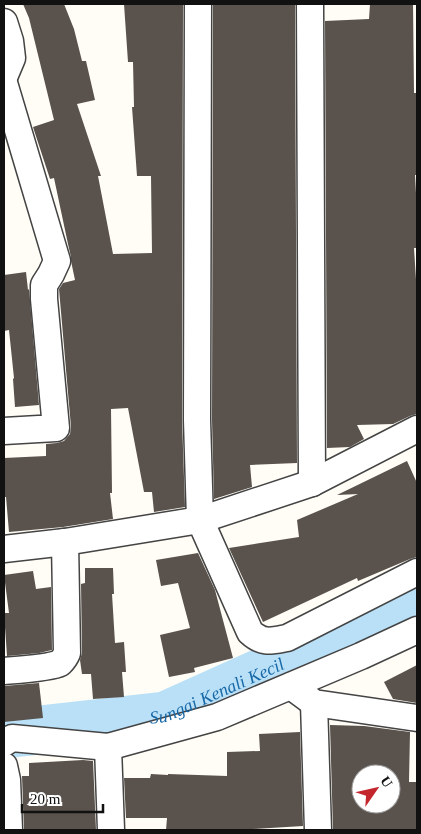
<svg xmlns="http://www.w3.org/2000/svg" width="421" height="834" viewBox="0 0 421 834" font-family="'Times New Roman',serif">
	<rect width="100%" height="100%" fill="#fffdf5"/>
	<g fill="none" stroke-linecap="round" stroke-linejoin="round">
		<!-- river -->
		<path stroke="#b9e0f7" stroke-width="49" id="s1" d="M4,734L165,716L417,603"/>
	</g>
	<!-- building -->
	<g fill="#5a524d" fill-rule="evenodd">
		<path d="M23,4H64L74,29L82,61H86L95,100L77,104L101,176H98L113,254L152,253L151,176H137L132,107H134L133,62H128L124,4H183L182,420L185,507L154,512L152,492H144L128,408L111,409L112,493H110L113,519L63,527L9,532L6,497H4V458L46,456V444L57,443L64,441L70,434L71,427L59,289L63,283L75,280L71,261V257L68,244L54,178L50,179L33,127L54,120L29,18Z"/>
		<path d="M213,4H295L297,463L250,465L252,487L214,499L212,420Z"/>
		<path d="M370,4H413L414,93H416L417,124V175H415L417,211V248H414L417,295V414L410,416L393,424L357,425L364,439L350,447L327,448L325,21L369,19Z"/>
		<path d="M26,272L28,290L29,289L39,405L15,407L13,379L14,378L9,330L4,331V275Z"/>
		<path d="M407,461L417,483V557L410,559L358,581L357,578L263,622L229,548L299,537L297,520L358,494L337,495Z"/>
		<path d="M198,553L215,590L233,658L194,668L195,672L169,677L160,635L190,628L178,583L161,586L156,560Z"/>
		<path d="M85,568H113L114,594H112L115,643L124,642L126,672H122L124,697L93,699L91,674H82L80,660L82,653L81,584L85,583Z"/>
		<path d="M33,571L36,589L51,587L52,650L39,653L7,656L4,613H9L4,575Z"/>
		<path d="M417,665V703L393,699L384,682Z"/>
		<path d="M39,683L43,718L4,722V686Z"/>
		<path d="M330,725L364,726L410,732L409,782H417V830H333ZM361,774H391V804H361Z"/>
		<path d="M300,732L303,826L253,829V830H166L167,818H126L124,778H150L151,774L168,775V774L227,776V752L260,751L259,734Z"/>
		<path d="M83,760L93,761L96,830H24L22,776H29V763Z"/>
	</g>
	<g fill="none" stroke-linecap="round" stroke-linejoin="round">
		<!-- street casing -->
		<g stroke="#444" stroke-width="29">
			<g id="street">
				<path d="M198,4L197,420L200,520L250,632C263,644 271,641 287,638L417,572"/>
				<path d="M310,4L312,483"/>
				<path d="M4,22L10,41L12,58L4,77"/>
				<path d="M4,83L57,261L51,274L44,285V299L56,428L4,431"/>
				<path d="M4,549L65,542L200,520L312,483L417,429"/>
				<path d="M4,671C16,670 50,668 60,663C63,660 65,658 67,653L65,542"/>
				<path d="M291,686L314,703L417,718"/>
				<path d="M314,703L318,830"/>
				<path d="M4,743L12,738L108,747L217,717L361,656L417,630"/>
				<path d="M108,747L111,830"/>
				<path d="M4,766L7,780L9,830"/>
			</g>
		</g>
		<!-- street -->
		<use href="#street" stroke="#fff" stroke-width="26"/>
	</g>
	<g text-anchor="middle" stroke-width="5" stroke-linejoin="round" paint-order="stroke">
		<!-- water labels -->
		<g font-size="18" font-style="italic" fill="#1768a6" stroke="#fff">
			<text dy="6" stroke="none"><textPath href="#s1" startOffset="219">Sungai Kenali Kecil</textPath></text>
		</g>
	</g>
	<!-- border -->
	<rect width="421" height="834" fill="none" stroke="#111111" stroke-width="10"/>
	<!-- north arrow -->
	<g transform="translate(376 789) rotate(56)"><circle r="24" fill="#ffffff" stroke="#a0a0a0"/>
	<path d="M0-4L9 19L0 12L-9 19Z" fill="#c4262e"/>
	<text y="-8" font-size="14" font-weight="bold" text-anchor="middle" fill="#111111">U</text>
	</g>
	<!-- scale -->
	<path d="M22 804v8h81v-8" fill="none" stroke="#111111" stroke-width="2.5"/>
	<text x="30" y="804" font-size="15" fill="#111111" stroke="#ffffff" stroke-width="4" paint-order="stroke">20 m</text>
</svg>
